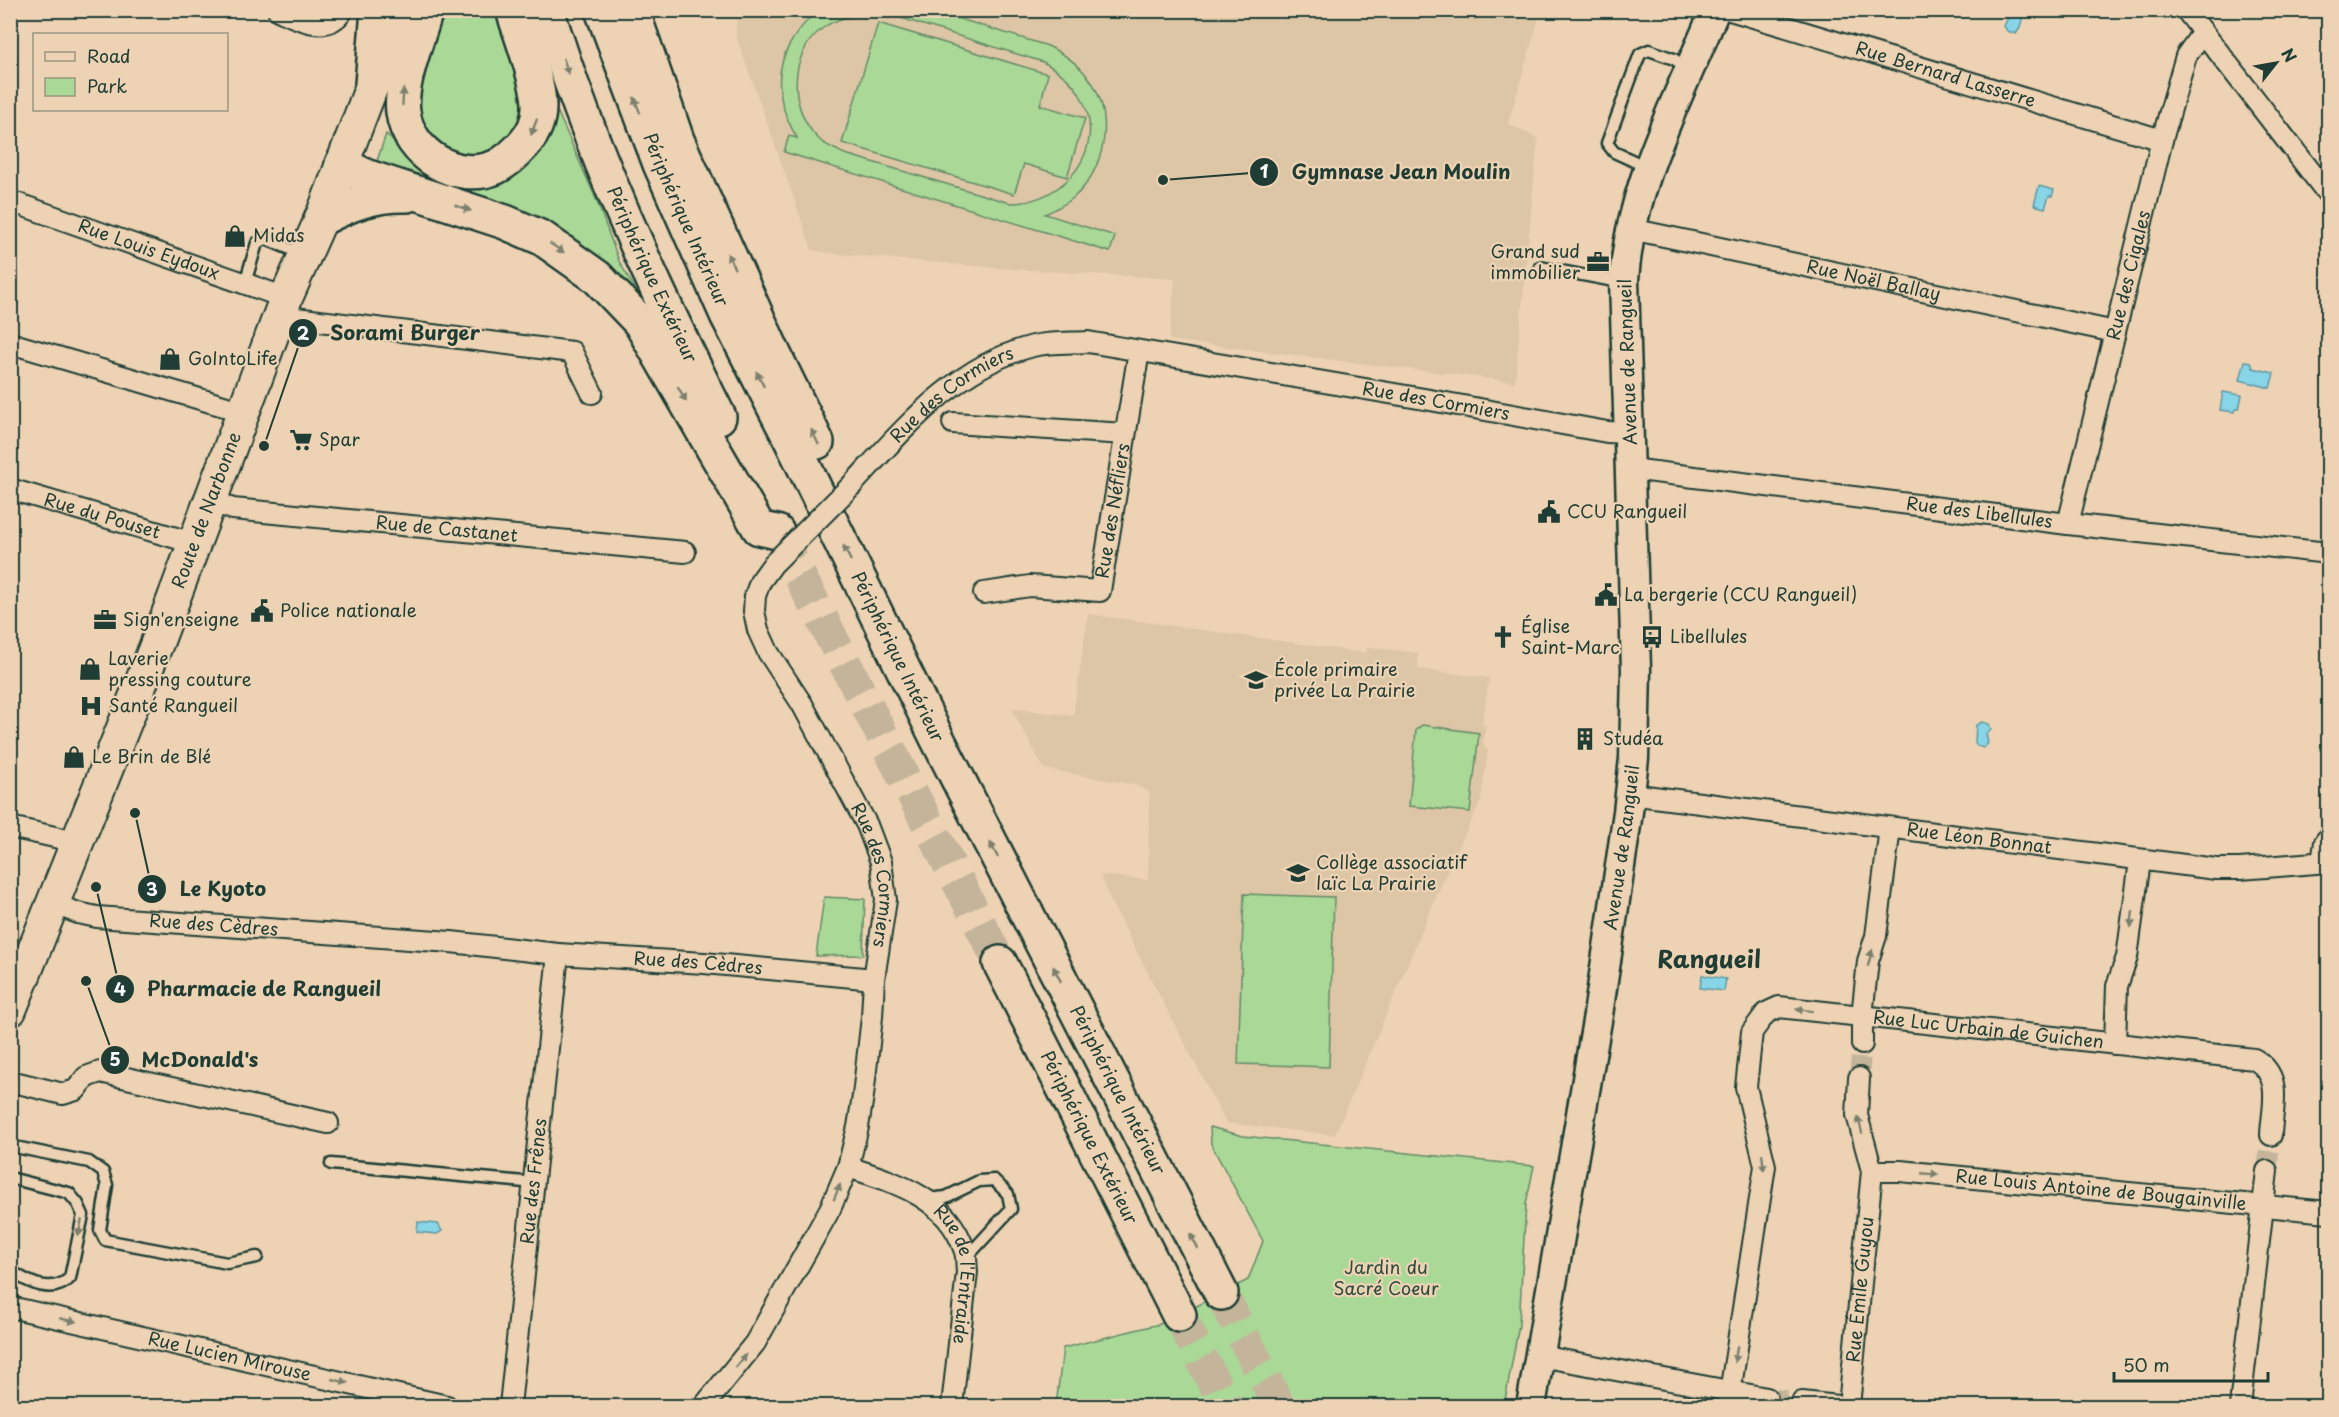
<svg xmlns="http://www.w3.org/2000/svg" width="2339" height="1417" viewBox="0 0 2339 1417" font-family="'Playpen Sans',sans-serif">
	<rect width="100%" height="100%" fill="#edd3b4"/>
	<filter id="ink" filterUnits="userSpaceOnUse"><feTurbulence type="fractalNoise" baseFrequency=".0167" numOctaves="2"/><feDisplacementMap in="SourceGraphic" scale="12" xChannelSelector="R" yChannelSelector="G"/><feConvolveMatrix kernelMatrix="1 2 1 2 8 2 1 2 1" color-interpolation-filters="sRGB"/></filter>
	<g filter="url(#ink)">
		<!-- built -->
		<g fill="#ddc6a5">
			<path d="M738,10L1541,11L1508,124L1538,138L1515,382L1169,340L1175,279L998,268L836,254L812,250L735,33Z"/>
			<path d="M1088,614L1366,653L1367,647L1418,653V669L1489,678L1482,725L1486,726L1483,744L1488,751L1481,801L1449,867L1335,1135L1226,1123L1113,906L1100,875L1148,880L1149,792L1135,785L1044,769L1011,708L1073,716Z"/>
		</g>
		<!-- green -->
		<g fill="#a9d897" stroke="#648a66" stroke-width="1.5" fill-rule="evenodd">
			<path d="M818,10L934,11L1048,46C1060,52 1072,59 1082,70C1117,105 1109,167 1073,198C1064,205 1054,210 1045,214L1115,236L1110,252L784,152L789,136L797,138C768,88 775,49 818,10ZM875,13L888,14L1043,62C1057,70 1072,80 1080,95C1110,148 1065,203 1010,203L842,153C836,149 828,146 822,142C789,114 786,55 823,28C838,17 856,14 875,13Z"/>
			<path d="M440,11H496C503,35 524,84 521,109C516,147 466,170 435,145C427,138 421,123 414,114L421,74Z"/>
			<path d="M878,23L1048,74L1040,105L1085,118L1067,177L1024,164L1014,194L842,143Z"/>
			<path d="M548,90L596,199L619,261L646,308L376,164L386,134L395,143L487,180Z"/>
			<path d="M1422,725L1479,733L1470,812L1409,806L1416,730Z"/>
			<path d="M1244,894L1334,897L1329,1067L1238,1064Z"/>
			<path d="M824,897L865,899L863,955L816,956Z"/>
			<path d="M1210,1127L1243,1136L1534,1166L1526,1204L1519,1325L1504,1406H1056L1063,1348L1163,1323L1248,1280L1263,1241L1211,1144Z"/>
		</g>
		<!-- water -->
		<g fill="#88d5e8" stroke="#5e98a0" stroke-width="1.5">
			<path d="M2012,10L2024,11L2020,28L2016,34L2007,31L2004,26Z"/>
			<path d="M2039,186L2054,190L2052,196H2049L2045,208L2034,205Z"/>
			<path d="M2245,361L2251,362L2253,368L2274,373L2270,388L2240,380Z"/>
			<path d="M2223,392L2242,395L2239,409H2235L2234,412L2220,410Z"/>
			<path d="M1982,722L1989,724L1991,730L1986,734L1988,743L1984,748L1977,746L1975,742L1976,725Z"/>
			<path d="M1702,975L1726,979L1724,991L1700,988Z"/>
			<path d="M418,1222L438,1224L442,1231L437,1234L417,1232Z"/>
		</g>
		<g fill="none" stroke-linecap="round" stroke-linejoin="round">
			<!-- street-tunnel -->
			<g stroke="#c4b59a" stroke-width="20" stroke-dasharray="20 10" stroke-linecap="butt">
				<path d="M1859,1078L1862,1044"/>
				<path d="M2267,1171L2271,1135"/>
				<path d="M1767,1398L1802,1402"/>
			</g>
			<!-- highway-tunnel -->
			<g stroke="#c4b59a" stroke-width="33" stroke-dasharray="33 16" stroke-linecap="butt">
				<path d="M777,532L1000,963"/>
				<path d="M1221,1293L1279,1406"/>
				<path d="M1179,1315L1226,1406"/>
			</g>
			<!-- lane casing -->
			<g stroke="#1f3d34" stroke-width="15">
				<g id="lane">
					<path d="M1649,168L1614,152L1607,143L1640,54L1649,50L1674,59L1688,69"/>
					<path d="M1540,267L1614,281L1624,280"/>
					<path d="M245,283L257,243L266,239L302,254"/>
					<path d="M10,1146L89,1162L103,1172L107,1185L100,1230L105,1240L227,1263L257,1257"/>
					<path d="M331,1164L535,1183"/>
					<path d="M10,1178L69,1193L78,1204L83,1215L70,1278C52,1295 28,1283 10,1270"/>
					<path d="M928,1199L946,1197L979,1181L994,1180L1008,1194L1011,1209L966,1258"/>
				</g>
			</g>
			<!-- street casing -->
			<g stroke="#1f3d34" stroke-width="24">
				<g id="street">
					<path d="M278,10C298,19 327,35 343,10"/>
					<path id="s1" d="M1730,10L2162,140"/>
					<path d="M2186,10L2328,194"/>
					<path id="s2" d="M10,201L286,298"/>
					<path id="s3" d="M1631,229L2115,332"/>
					<path d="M279,316L572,352L592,393"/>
					<path d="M10,343L244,412"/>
					<path d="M953,423L1125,434"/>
					<path id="s4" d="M1631,469L2068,524L2328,553"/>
					<path id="s5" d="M852,485C904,429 955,366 1033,346C1050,342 1069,343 1088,342L1430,400L1607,432L1629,433"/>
					<path id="s6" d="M10,489L193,543"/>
					<path id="s7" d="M209,501L233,509L685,552"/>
					<path id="s8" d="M2068,524L2162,140L2186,56L2203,32"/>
					<path id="s9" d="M760,582L755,596L754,611L758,630L768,652L802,704L867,825L881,862L886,900L874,979"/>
					<path id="s10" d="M984,593L1030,586L1100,591L1139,351"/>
					<path id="s11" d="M1630,794L2216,869H2240L2328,862"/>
					<path d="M10,827L77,842"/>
					<path d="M2322,863L2325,842L2328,838"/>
					<path id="s12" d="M54,904L78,913L97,917L451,942L558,954L704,963L874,979L872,1017L863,1096L858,1127L848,1167L830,1209L755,1343L704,1406"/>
					<path d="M1862,1044V1016L1868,961L1876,936L1890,828"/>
					<path d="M2115,1044L2117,986L2127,957L2140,861"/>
					<path d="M10,1081L63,1094L76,1090L86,1077L100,1072L328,1123"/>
					<path id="s13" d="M848,1167C894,1182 947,1197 964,1249C967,1255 966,1264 967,1272L952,1406"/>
					<path id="s14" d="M1872,1171H1900L2328,1212"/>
					<path id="s15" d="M10,1307L447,1406"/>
					<path d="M1540,1356L1767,1398"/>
					<path d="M1802,1402L1838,1406"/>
					<path id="s16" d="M510,1406L558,954"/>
					<path id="s17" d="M1728,1406L1765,1166L1746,1087L1752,1032L1766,1013L1779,1007L2254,1059C2284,1076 2272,1107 2271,1135"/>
					<path id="s18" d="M1849,1406L1872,1171L1857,1115L1859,1078"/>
					<path d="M2240,1406L2267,1171"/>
				</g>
			</g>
			<!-- secondary casing -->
			<g stroke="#1f3d34" stroke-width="33">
				<g id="secondary">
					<path id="s19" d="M1531,1406L1598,1015L1628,812L1634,758L1636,669L1624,280C1630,185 1679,98 1715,10"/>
				</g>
			</g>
			<!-- primary casing -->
			<g stroke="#1f3d34" stroke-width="36">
				<g id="primary">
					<path id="s20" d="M10,1010L159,638L286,298L321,219L401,10"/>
				</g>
			</g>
			<!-- highway casing -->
			<g stroke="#1f3d34" stroke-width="38">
				<g id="highway">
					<path d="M426,10C418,39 399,84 403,112C408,154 457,184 496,167C506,162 516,153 524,144C533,134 539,121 539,107C540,84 520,34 513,10"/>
					<path id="s21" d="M547,10C591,152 653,285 719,417"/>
					<path id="s22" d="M602,10L660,164L727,315L791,440L937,738L1221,1293"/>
					<path d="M632,10L677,140L773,352L817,442"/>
					<path d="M372,84L378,10"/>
					<path d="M342,164L365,176L505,222L542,238L597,277L640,322L759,528L777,532"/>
					<path d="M321,219C349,204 374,194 407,195"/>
					<path id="s23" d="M1000,963L1179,1315"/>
				</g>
			</g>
			<!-- lane -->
			<use href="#lane" stroke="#edd3b4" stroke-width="10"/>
			<!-- street -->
			<use href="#street" stroke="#edd3b4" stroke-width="20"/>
			<!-- secondary -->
			<use href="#secondary" stroke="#edd3b4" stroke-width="28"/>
			<!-- primary -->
			<use href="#primary" stroke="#edd3b4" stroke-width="32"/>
			<!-- highway -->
			<use href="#highway" stroke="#edd3b4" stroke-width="33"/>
			<!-- street-bridge casing -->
			<g stroke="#1f3d34" stroke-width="24" stroke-linecap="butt">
				<path id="street-bridge" d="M760,582L773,564L852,485"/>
			</g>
			<!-- street-bridge -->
			<use href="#street-bridge" stroke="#edd3b4" stroke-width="20"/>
		</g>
		<!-- one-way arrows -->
		<defs><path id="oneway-solid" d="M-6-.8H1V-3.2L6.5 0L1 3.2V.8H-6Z" transform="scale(1.5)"/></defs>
		<g fill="#7c806e">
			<use href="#oneway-solid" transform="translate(566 66) rotate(71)"/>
			<use href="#oneway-solid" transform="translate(403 97) rotate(-86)"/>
			<use href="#oneway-solid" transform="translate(637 105) rotate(-111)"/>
			<use href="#oneway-solid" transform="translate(534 127) rotate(110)"/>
			<use href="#oneway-solid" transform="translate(463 208) rotate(19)"/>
			<use href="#oneway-solid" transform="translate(557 248) rotate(33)"/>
			<use href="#oneway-solid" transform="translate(731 261) rotate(-115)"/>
			<use href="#oneway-solid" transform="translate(760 379) rotate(-117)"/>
			<use href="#oneway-solid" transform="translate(682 394) rotate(60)"/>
			<use href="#oneway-solid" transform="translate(815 437) rotate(-116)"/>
			<use href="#oneway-solid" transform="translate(847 553) rotate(-116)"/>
			<use href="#oneway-solid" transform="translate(994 850) rotate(-117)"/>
			<use href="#oneway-solid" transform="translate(2132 919) rotate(97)"/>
			<use href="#oneway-solid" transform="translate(1870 958) rotate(-75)"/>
			<use href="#oneway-solid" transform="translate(1057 974) rotate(-117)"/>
			<use href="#oneway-solid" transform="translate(1804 1010) rotate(-173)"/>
			<use href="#oneway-solid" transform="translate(1860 1125) rotate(-104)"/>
			<use href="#oneway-solid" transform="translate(1763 1162) rotate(84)"/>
			<use href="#oneway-solid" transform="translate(1930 1174) rotate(5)"/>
			<use href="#oneway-solid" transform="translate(837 1192) rotate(-67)"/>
			<use href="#oneway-solid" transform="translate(80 1228) rotate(101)"/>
			<use href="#oneway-solid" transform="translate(1194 1241) rotate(-118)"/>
			<use href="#oneway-solid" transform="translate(68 1320) rotate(12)"/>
			<use href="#oneway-solid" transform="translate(1736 1354) rotate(99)"/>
			<use href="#oneway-solid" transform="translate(741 1361) rotate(-51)"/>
			<use href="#oneway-solid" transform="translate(340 1381) rotate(13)"/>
		</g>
	</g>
	<!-- icons -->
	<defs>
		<g id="shop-bare" transform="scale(1.8)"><path d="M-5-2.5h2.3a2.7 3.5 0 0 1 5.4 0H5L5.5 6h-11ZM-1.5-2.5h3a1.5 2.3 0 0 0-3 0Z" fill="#1f3d34" stroke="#edd3b4" stroke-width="2.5" paint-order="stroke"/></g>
		<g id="office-bare" transform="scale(1.8)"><path d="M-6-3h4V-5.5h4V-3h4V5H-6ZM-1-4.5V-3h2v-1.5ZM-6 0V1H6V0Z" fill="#1f3d34" stroke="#edd3b4" stroke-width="2.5" paint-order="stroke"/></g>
		<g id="supermarket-bare" transform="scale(1.8)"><path d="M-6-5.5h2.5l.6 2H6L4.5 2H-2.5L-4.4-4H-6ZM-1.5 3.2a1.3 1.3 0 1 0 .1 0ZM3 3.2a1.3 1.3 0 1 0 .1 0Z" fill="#1f3d34" stroke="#edd3b4" stroke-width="2.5" paint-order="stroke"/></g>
		<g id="civic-bare" transform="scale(1.8)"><path d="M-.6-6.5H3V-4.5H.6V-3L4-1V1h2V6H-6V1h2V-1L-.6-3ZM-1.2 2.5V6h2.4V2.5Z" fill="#1f3d34" stroke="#edd3b4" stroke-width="2.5" paint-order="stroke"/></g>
		<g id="church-bare" transform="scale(1.8)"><path d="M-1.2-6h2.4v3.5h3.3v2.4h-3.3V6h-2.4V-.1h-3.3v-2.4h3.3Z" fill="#1f3d34" stroke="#edd3b4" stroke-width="2.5" paint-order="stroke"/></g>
		<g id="bus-bare" transform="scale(1.8)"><path d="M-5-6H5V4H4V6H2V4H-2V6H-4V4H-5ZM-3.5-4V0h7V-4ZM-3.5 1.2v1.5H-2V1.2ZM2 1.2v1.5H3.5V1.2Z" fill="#1f3d34" stroke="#edd3b4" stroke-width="2.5" paint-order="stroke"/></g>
		<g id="school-bare" transform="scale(1.8)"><path d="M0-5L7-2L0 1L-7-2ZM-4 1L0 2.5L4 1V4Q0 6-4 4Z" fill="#1f3d34" stroke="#edd3b4" stroke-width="2.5" paint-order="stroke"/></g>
		<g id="hospital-bare" transform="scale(1.8)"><path d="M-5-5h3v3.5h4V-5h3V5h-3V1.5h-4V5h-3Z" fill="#1f3d34" stroke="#edd3b4" stroke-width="2.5" paint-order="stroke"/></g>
		<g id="building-bare" transform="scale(1.8)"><path d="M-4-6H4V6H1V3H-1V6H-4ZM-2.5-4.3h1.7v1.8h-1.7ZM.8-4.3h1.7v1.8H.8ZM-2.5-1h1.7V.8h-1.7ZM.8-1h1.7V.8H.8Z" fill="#1f3d34" stroke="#edd3b4" stroke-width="2.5" paint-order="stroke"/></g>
	</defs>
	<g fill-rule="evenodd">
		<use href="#shop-bare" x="235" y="236"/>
		<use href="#office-bare" x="1598" y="262"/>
		<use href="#shop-bare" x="170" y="359"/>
		<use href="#supermarket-bare" x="301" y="440"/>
		<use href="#civic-bare" x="1549" y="512"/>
		<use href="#civic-bare" x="1606" y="595"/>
		<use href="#civic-bare" x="262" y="611"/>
		<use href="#office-bare" x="105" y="620"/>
		<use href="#church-bare" x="1503" y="637"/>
		<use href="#bus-bare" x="1652" y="637"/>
		<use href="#shop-bare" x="90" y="669"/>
		<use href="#school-bare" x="1256" y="680"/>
		<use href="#hospital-bare" x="91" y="706"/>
		<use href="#building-bare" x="1585" y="739"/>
		<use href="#shop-bare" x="74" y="757"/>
		<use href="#school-bare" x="1298" y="873"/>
	</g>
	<g text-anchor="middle" stroke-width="4.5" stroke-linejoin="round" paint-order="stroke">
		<!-- street labels -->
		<g font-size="18" fill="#1f3d34" stroke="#edd3b4">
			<text dy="6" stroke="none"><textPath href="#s1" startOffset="225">Rue Bernard Lasserre</textPath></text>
			<text dy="6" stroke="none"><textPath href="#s22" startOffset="226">Périphérique Intérieur</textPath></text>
			<text dy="6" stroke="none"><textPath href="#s2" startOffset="147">Rue Louis Eydoux</textPath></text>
			<text dy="6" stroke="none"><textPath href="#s21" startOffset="285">Périphérique Extérieur</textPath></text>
			<text dy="6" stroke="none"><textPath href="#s8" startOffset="256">Rue des Cigales</textPath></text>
			<text dy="6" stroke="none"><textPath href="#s3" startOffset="248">Rue Noël Ballay</textPath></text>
			<text transform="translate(1628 362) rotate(-92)" y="6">Avenue de Rangueil</text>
			<text dy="6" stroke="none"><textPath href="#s5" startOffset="136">Rue des Cormiers</textPath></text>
			<text dy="6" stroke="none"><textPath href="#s5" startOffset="640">Rue des Cormiers</textPath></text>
			<text dy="6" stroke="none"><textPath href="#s20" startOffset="537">Route de Narbonne</textPath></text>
			<text dy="6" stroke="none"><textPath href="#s10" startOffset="198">Rue des Néfliers</textPath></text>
			<text dy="6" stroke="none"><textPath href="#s4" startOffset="351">Rue des Libellules</textPath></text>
			<text dy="6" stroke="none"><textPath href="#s6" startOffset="96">Rue du Pouset</textPath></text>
			<text dy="6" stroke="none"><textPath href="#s7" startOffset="240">Rue de Castanet</textPath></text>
			<text dy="6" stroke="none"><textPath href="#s22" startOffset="712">Périphérique Intérieur</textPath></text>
			<text dy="6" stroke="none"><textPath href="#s11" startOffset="352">Rue Léon Bonnat</textPath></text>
			<text dy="6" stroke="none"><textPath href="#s19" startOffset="566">Avenue de Rangueil</textPath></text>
			<text dy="6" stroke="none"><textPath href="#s9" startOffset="324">Rue des Cormiers</textPath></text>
			<text dy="6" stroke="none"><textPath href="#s12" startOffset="162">Rue des Cèdres</textPath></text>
			<text dy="6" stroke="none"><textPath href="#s12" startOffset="648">Rue des Cèdres</textPath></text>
			<text dy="6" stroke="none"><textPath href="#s17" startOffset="628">Rue Luc Urbain de Guichen</textPath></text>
			<text dy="6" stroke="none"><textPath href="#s22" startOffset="1198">Périphérique Intérieur</textPath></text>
			<text dy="6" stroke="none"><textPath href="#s23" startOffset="196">Périphérique Extérieur</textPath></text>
			<text dy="6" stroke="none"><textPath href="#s16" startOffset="226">Rue des Frênes</textPath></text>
			<text dy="6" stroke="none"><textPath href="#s14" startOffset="230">Rue Louis Antoine de Bougainville</textPath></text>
			<text dy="6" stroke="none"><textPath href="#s13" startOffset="171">Rue de l'Entraide</textPath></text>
			<text dy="6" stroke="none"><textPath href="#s18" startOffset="117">Rue Émile Guyou</textPath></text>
			<text dy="6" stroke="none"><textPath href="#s15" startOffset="225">Rue Lucien Mirouse</textPath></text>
		</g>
		<!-- poi labels -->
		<g font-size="18" fill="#1f3d34" stroke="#edd3b4" text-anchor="start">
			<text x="253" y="242">Midas</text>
			<text x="1580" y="258" text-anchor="end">Grand sud<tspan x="1580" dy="21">immobilier</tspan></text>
			<text x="188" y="365">GoIntoLife</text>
			<text x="319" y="446">Spar</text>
			<text x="1567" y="518">CCU Rangueil</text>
			<text x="1624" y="601">La bergerie (CCU Rangueil)</text>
			<text x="280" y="617">Police nationale</text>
			<text x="123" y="626">Sign'enseigne</text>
			<text x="1521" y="633">Église<tspan x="1521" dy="21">Saint-Marc</tspan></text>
			<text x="1670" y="643">Libellules</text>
			<text x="108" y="665">Laverie<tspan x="108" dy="21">pressing couture</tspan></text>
			<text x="1274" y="676">École primaire<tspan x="1274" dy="21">privée La Prairie</tspan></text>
			<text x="109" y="712">Santé Rangueil</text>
			<text x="1603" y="745">Studéa</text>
			<text x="92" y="763">Le Brin de Blé</text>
			<text x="1316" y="869">Collège associatif<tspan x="1316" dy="21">laïc La Prairie</tspan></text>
		</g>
		<!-- park labels -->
		<g font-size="18" fill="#2d4c3e" stroke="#edd3b4">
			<text x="1386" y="1274">Jardin du<tspan x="1386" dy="21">Sacré Coeur</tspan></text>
		</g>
		<!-- district labels -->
		<g font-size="24" font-weight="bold" fill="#1f3d34" stroke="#edd3b4">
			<text x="1709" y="968">Rangueil</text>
		</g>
	</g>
	<!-- callouts -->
	<path fill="none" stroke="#1f3d34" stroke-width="2" d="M1163 180L1264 172M264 446L303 333M135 813L152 889M96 887L120 989M86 981L115 1060"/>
	<g fill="#1f3d34" stroke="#edd3b4" stroke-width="2">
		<circle cx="1163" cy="180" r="6"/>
		<circle cx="264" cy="446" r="6"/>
		<circle cx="135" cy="813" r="6"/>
		<circle cx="96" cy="887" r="6"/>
		<circle cx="86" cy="981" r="6"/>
		<circle cx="1264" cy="172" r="15"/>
		<circle cx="303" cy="333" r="15"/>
		<circle cx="152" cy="889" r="15"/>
		<circle cx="120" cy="989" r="15"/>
		<circle cx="115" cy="1060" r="15"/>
	</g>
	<g font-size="18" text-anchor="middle" font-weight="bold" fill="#fff">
		<text x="1264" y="178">1</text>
		<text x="303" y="340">2</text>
		<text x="152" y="896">3</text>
		<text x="120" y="996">4</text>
		<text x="115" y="1066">5</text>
	</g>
	<g font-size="20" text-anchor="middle" font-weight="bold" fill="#1f3d34" stroke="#edd3b4" stroke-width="4.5" stroke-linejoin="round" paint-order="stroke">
		<text x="1401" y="179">Gymnase Jean Moulin</text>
		<text x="405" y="340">Sorami Burger</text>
		<text x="223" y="896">Le Kyoto</text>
		<text x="264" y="996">Pharmacie de Rangueil</text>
		<text x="200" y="1067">McDonald's</text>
	</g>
	<!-- margin -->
	<rect width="2339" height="1417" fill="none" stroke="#edd3b4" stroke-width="36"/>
	<rect x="18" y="18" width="2303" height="1381" fill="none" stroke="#1f3d34" stroke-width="2" filter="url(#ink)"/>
	<!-- legend -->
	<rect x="33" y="33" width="195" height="78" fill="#edd3b4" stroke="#9b9781" stroke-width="1.5"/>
	<rect x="45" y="52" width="30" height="9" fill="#edd3b4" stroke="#9b9781" stroke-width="1.5"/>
	<text x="87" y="63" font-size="18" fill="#1f3d34">Road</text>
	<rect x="45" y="78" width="30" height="18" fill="#a9d897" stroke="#9b9781" stroke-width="1.5"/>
	<text x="87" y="93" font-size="18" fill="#1f3d34">Park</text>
	<!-- north arrow -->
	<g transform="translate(2276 63) rotate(59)" stroke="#edd3b4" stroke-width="4.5" paint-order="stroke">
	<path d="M0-4.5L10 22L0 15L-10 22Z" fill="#1f3d34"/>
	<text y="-9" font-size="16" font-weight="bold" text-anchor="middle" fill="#1f3d34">N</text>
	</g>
	<!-- scale -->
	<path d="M2114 1372v9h154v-9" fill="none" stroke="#1f3d34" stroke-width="3"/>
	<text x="2123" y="1372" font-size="18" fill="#1f3d34" stroke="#edd3b4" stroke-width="4.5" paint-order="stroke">50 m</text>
</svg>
